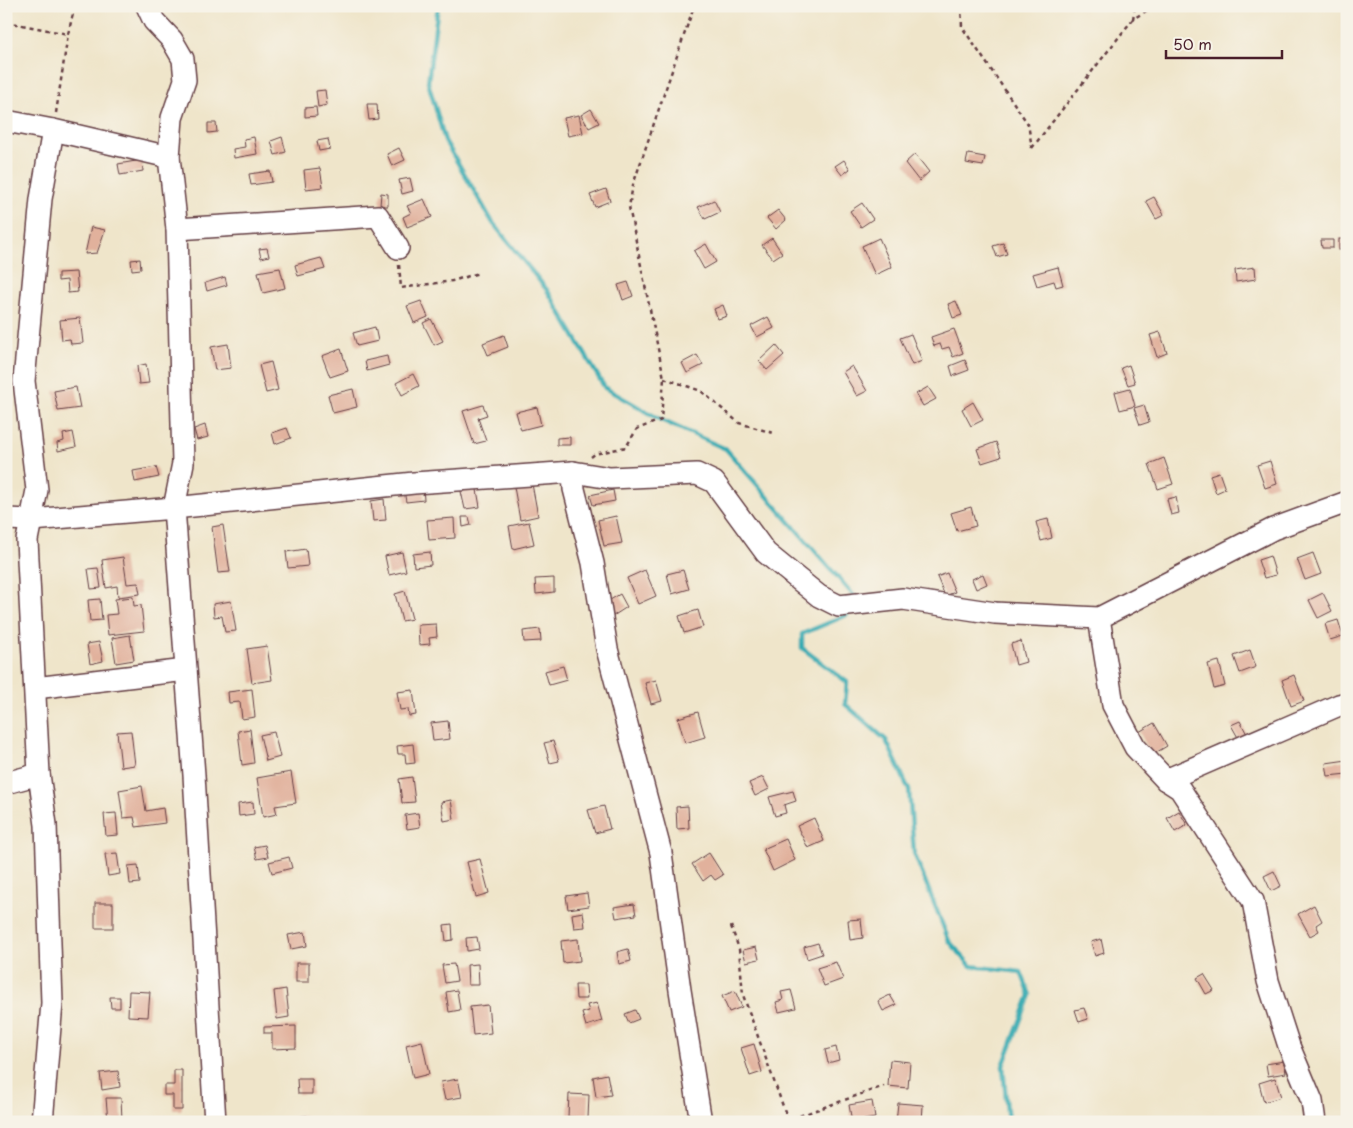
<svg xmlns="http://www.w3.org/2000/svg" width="1353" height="1128" viewBox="0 0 1353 1128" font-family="'Playpen Sans',sans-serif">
	<rect width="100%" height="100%" fill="#f7f3e8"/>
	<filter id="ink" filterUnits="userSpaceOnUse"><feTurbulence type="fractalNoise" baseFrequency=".02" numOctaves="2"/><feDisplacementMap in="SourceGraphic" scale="10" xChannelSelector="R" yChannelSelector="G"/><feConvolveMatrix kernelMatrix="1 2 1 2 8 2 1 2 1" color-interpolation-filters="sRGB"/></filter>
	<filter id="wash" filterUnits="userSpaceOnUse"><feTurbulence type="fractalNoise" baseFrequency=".0096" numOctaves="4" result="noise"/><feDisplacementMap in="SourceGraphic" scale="20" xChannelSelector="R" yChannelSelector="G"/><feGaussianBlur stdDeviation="1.12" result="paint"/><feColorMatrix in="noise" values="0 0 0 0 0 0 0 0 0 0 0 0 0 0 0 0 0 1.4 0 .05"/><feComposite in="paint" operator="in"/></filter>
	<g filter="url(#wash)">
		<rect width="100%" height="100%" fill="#efe5ca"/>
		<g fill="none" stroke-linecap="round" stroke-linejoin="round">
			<!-- stream -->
			<g stroke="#39abb2" stroke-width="4.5">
				<path d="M438,6L428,82L445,141L493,223L547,290L605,388L661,420L726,449L855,597"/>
				<path d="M847,615L802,634V648L847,682L845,704L886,740L909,790L914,853L949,941L971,966L1021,972L1030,995L1003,1066L1008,1122"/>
			</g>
		</g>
		<g id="blocks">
			<!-- building -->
			<g fill="#e1b19c">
				<path d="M325,90L327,105L318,107L316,91Z"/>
				<path d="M367,104H377L378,119L369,120Z"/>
				<path d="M316,107L317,116L305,117V108Z"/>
				<path d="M591,109L599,123L589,128L581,115Z"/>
				<path d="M579,115L583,133L568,136L564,118Z"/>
				<path d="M208,123H216L217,132L208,133Z"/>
				<path d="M254,137L257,154L234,158L233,149L245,147L244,139Z"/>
				<path d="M282,137L286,152L275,155L271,141Z"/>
				<path d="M328,139L330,149L319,151L317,141Z"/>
				<path d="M399,148L405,160L392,166L387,154Z"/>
				<path d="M915,154L929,172L919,181L905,163Z"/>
				<path d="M968,154L985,157L983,166L966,163Z"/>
				<path d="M142,160L143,171L120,175L118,164Z"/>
				<path d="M844,160L850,169L842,175L835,166Z"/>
				<path d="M320,168L323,187L306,189L304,170Z"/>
				<path d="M270,171L272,182L251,185L249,174Z"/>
				<path d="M410,178L413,191L402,194L399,180Z"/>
				<path d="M606,189L610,201L595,207L590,195Z"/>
				<path d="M381,193L388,194V206H380Z"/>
				<path d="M1154,197L1164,215L1156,219L1146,201Z"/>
				<path d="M424,199L432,217L407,227L403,217L411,213L407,206Z"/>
				<path d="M714,200L720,212L705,219L698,207Z"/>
				<path d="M862,203L873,219L861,227L850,211Z"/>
				<path d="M778,210L786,220L776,229L767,218Z"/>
				<path d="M91,227L105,230L97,253L85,254Z"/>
				<path d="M772,238L782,253L773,259L762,245Z"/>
				<path d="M879,238L892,267L875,275L862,246Z"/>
				<rect x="1339" y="239" width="8" height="11"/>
				<path d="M1321,240H1333V248H1322Z"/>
				<path d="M1003,243L1007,254L997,257L993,246Z"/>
				<path d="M706,244L716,262L704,269L694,251Z"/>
				<path d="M267,248L269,256L261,258L259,249Z"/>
				<path d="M321,258L325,269L298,276L295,265Z"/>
				<path d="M140,259L141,269L132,270L131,260Z"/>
				<path d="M1058,267L1063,285L1056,287L1054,281L1037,286L1033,274Z"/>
				<path d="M1255,267L1256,279L1236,282L1235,270Z"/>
				<path d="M280,268L285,288L263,293L258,272Z"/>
				<path d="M76,272L78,292L68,293L67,280L58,281V273Z"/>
				<path d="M225,277L227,285L207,291L205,283Z"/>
				<path d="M628,282L633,296L623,300L618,285Z"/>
				<path d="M421,301L428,317L414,323L407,306Z"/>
				<path d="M956,301L962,315L953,318L948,304Z"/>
				<path d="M723,305L727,316L718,319L714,309Z"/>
				<path d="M768,317L774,328L757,337L751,326Z"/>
				<path d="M80,318L83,343L71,344L70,339L62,340L60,320Z"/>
				<path d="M431,319L443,341L434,345L423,323Z"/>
				<path d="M375,327L378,341L357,346L353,333Z"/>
				<path d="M954,329L963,353L953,357L949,347L942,349L940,344L934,346L931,337Z"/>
				<path d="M1160,332L1167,353L1157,357L1150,335Z"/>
				<path d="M911,334L922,361L912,365L900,338Z"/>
				<path d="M504,335L508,347L488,355L483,343Z"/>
				<path d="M228,344L231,368L215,370L211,347Z"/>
				<path d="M776,345L784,355L767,370L759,361Z"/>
				<path d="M341,349L348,371L330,377L322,356Z"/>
				<path d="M697,355L703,365L687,373L682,363Z"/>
				<path d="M387,356L389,365L367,371L365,361Z"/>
				<path d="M965,360L969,370L953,376L950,366Z"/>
				<path d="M271,362L278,390L266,393L259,365Z"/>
				<path d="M146,364L149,383L139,384L137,366Z"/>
				<path d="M1129,365L1135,383L1128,385L1121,368Z"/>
				<path d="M852,366L867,391L857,396L843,372Z"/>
				<path d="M413,374L419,386L402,395L396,383Z"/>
				<path d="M76,387L80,408L58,411L54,391Z"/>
				<path d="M928,387L936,399L923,406L916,394Z"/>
				<path d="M1130,388L1135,406L1120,410L1115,392Z"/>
				<path d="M353,389L357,407L333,413L328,395Z"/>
				<path d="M973,402L983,420L971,426L962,409Z"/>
				<path d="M483,405L487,415L478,418L486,441L474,444L463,411Z"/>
				<path d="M1144,405L1149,422L1140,425L1134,408Z"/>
				<path d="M537,407L541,425L521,430L516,412Z"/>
				<path d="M205,425L208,437L197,440L194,429Z"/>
				<path d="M287,428L291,438L275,444L272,433Z"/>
				<path d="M73,432L76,447L58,451L57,443L64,441L63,434Z"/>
				<path d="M570,437V445H557V438Z"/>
				<path d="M996,442L1001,457L982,463L977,449Z"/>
				<path d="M1164,458L1173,484L1158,489L1149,464Z"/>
				<path d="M1270,461L1277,484L1265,488L1257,465Z"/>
				<path d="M156,467L159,477L135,482L133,471Z"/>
				<path d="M1219,472L1225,489L1216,493L1210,475Z"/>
				<path d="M476,484L480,507L465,509L460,487Z"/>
				<path d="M532,484L538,516L520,520L514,487Z"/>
				<path d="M423,488L424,500L406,502L404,490Z"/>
				<path d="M613,490L615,501L593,505L590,495Z"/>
				<path d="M1176,497L1179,513L1171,515L1167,499Z"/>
				<path d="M384,499L386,520L373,521L371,501Z"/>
				<path d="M971,507L976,526L957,531L951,513Z"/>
				<path d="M616,516L622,543L604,546L598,520Z"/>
				<path d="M462,517H469L471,525L463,527Z"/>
				<path d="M454,518L455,538L429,540L427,520Z"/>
				<path d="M1048,519L1052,538L1041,541L1036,522Z"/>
				<path d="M529,522L534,544L513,549L509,526Z"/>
				<path d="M223,525L230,572L218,573L212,527Z"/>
				<path d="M306,549L308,566L288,568L286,552Z"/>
				<path d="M402,552L406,571L389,575L385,556Z"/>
				<path d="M430,552L431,565L414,567L413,554Z"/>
				<path d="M1313,553L1321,574L1305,580L1297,559Z"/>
				<path d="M1270,556L1276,575L1264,578L1258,560Z"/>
				<path d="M123,557L127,584L138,583L140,594L118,597L117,586L106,588L102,560Z"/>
				<path d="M98,568L101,588L91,589L88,569Z"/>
				<path d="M645,570L656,596L638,604L627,578Z"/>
				<path d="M683,570L689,589L672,594L667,574Z"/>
				<path d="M947,573L955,592L945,596L937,577Z"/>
				<path d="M983,574L987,584L976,589L972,579Z"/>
				<path d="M554,578V592L536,594L535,579Z"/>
				<path d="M405,591L412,619L402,621L395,594Z"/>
				<path d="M1323,593L1332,611L1318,618L1309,600Z"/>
				<path d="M620,594L627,607L610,618L602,605Z"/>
				<path d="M133,597L134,606L141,605L144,631L108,635L106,615L117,614L115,599Z"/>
				<path d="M100,599L102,620L90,621L88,600Z"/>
				<path d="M231,601L236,631L225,632L222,616L214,617L213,604Z"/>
				<path d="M698,610L703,627L684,633L679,616Z"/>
				<path d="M1338,620L1343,636L1330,640L1325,624Z"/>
				<path d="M436,624L437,637L429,638L430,644L419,645L418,625Z"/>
				<path d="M540,629L541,641L524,642L523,631Z"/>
				<path d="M130,635L134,660L116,663L112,638Z"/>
				<path d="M1021,641L1026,662L1016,665L1011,644Z"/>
				<path d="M99,642L103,661L90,664L87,644Z"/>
				<path d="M267,646L272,680L252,683L247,649Z"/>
				<path d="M1250,650L1256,667L1240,673L1234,656Z"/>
				<path d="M1219,661L1225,686L1214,689L1208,664Z"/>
				<path d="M563,666L567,680L549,685L545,671Z"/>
				<path d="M1294,675L1304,701L1291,706L1282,680Z"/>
				<path d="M656,680L662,701L651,704L645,683Z"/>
				<path d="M252,689L255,717L242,719L240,702L229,703L228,692Z"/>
				<path d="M413,690L416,715L409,716L408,709L400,710L397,692Z"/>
				<path d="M698,712L705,737L685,743L678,718Z"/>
				<path d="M448,721L450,739L433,741L431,723Z"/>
				<path d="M1240,721L1248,736L1240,741L1231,725Z"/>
				<path d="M1154,723L1167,746L1152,755L1139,732Z"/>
				<path d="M250,729L254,763L242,765L238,731Z"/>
				<path d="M131,731L135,765L121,767L117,732Z"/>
				<path d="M274,732L280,757L266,761L260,735Z"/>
				<path d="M553,741L559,761L550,763L544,743Z"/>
				<path d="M413,744L415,763L406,764L405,754H398L397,746Z"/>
				<path d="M1347,760V774L1328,776L1326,763Z"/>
				<path d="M291,772L296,803L275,806L277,814L263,817L257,778Z"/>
				<path d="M412,777L415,802L402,803L399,779Z"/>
				<path d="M763,777L769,789L755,796L749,783Z"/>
				<path d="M142,786L146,811L163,808L165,823L136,827L134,817L123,818L119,790Z"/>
				<path d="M793,791L796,801L784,805L786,813L775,816L769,797Z"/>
				<path d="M451,800L454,819L444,821L441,802Z"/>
				<path d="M253,802L254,814L239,816L238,804Z"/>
				<path d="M604,806L610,829L595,833L588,810Z"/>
				<path d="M688,806L689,828L677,829L676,807Z"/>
				<path d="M1179,811L1187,825L1175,832L1167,818Z"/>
				<path d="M116,813L118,835L106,836L104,814Z"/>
				<path d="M418,813L420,827L407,829L405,815Z"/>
				<path d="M814,818L824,841L808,848L797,826Z"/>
				<path d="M786,839L795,860L773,871L763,849Z"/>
				<path d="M265,845L268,857L257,859L254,847Z"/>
				<path d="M117,853L120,874L108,876L105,854Z"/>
				<path d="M709,853L723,875L715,880L711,875L703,881L692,864Z"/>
				<path d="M289,857L292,868L272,873L269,862Z"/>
				<path d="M480,859L489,893L476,897L467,862Z"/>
				<path d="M138,865L140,883L130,884L128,866Z"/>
				<path d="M1274,871L1281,886L1271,891L1264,876Z"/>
				<path d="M587,893L589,906L568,909L566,896Z"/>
				<rect x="95" y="903" width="18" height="25"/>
				<path d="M634,904L636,915L616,918L614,907Z"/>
				<path d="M1314,905L1322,921L1316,925L1319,931L1310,936L1298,914Z"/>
				<path d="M583,912L585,927L574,928L572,914Z"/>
				<path d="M861,919L863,938L850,940L848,920Z"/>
				<path d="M452,924L453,940L446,941L444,925Z"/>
				<path d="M305,932L307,946L291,949L288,935Z"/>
				<path d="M477,937L479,949L467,951L466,938Z"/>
				<path d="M578,939L580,961L563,963L561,941Z"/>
				<path d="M1101,939L1104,953L1095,956L1091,942Z"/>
				<path d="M818,943L822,954L807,959L804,947Z"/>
				<path d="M756,947L759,959L746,962L743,950Z"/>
				<path d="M628,949L631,961L619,964L617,952Z"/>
				<path d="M836,962L843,979L824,986L817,968Z"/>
				<rect x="296" y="963" width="13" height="19"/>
				<path d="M454,964L457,981L445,983L442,965Z"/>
				<path d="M478,964L479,985H468L467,965Z"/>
				<path d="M1204,974L1214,990L1206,994L1197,978Z"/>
				<path d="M575,985H586L587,999H576Z"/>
				<path d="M286,989L289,1017L277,1019L274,991Z"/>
				<path d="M457,990L460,1010L449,1012L446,992Z"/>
				<path d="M791,990L796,1008L779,1012L776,1002L783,1000L781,992Z"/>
				<path d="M129,991L150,992L148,1017L128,1016Z"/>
				<path d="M735,991L742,1007L729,1012L722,996Z"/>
				<path d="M890,995L896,1005L883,1011L878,1001Z"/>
				<path d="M110,997H120V1008H111Z"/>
				<path d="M597,1003L602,1021L586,1026L582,1013L589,1011L587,1005Z"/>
				<path d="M488,1005L491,1033L473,1035L470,1007Z"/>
				<path d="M1084,1008L1088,1019L1079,1022L1075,1010Z"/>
				<path d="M635,1010L639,1019L629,1023L625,1014Z"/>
				<path d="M296,1026V1048L272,1049V1033H264V1027Z"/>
				<path d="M422,1041L429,1074L413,1078L406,1045Z"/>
				<path d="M754,1044L762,1072L750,1076L741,1048Z"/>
				<path d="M836,1047L839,1060L828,1063L825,1050Z"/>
				<path d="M890,1060L910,1062L908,1088L888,1086Z"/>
				<path d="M1284,1061L1286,1073L1268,1076L1266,1064Z"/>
				<path d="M174,1070H182V1110H173V1095H164V1085H174Z"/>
				<path d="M118,1071L120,1087L102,1090L100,1073Z"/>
				<path d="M607,1074L611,1095L596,1097L593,1077Z"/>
				<path d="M1275,1078L1281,1097L1264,1102L1259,1083Z"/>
				<path d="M297,1079H312V1094H298Z"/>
				<path d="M458,1079L462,1097L445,1100L441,1082Z"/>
				<path d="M569,1094L589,1095L588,1118L568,1117Z"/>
				<path d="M106,1098H121L122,1120L108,1121Z"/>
				<path d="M872,1101L875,1118L852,1122L849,1105Z"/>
				<path d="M898,1103L923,1105L922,1122H896Z"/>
				<path d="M307,1116L308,1122H295L294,1117Z"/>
			</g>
		</g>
	</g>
	<g filter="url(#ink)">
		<use href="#blocks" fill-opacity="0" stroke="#633d43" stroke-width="1"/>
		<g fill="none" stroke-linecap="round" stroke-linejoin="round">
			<!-- minor casing -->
			<g stroke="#633d43" stroke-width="24">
				<g id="minor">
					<path d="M147,6L154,21L172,40L183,59L185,80L172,118L169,157L177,229L183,463L174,508L194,775L215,1122"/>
					<path d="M6,121L53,130L169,157"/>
					<path d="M177,229L378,216L398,248"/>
					<path d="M573,472L574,489L593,563L607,649L661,853L680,990L701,1122"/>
					<path d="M6,519L32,520L174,508L414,483L573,472L610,478L697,474L714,482L766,553L819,596L839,606L903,599L995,613L1099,618L1273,529L1347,502"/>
					<path d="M1099,618L1113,705L1135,747L1166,780L1180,789L1253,901L1268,981L1289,1046L1312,1101L1315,1122"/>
					<path d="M35,688L186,670"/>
					<path d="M39,774L46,825L52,1003L42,1122"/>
					<path d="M1166,780L1339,705L1347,703"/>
					<path d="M6,783L39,774L27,540L37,490L24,381L41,199L53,130"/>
				</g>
			</g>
			<!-- path -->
			<g stroke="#633d43" stroke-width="2.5" stroke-dasharray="4 4" stroke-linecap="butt">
				<path d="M961,6L962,27L1028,124L1032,148"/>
				<path d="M1133,19L1135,6"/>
				<path d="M6,22L68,34"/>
				<path d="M56,113L68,34L75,6"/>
				<path d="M1032,148L1133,19L1154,6"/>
				<path d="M399,265L401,288L452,281L479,273"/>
				<path d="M664,378L701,391L739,423L773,433"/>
				<path d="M591,457L595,454L626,447L637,429L661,420L664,378L629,207L633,185L694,6"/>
				<path d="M731,926L739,949L743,995L788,1120L884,1086"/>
			</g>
			<!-- minor -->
			<use href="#minor" stroke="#fff" stroke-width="21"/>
		</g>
	</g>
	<!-- margin -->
	<rect width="1353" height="1128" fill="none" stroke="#f7f3e8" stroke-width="25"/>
	<!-- scale -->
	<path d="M1166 50v8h116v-8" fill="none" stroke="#4a1f2b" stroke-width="2.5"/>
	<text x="1173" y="50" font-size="15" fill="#4a1f2b" stroke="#f7f3e8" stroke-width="4" paint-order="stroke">50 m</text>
</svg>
